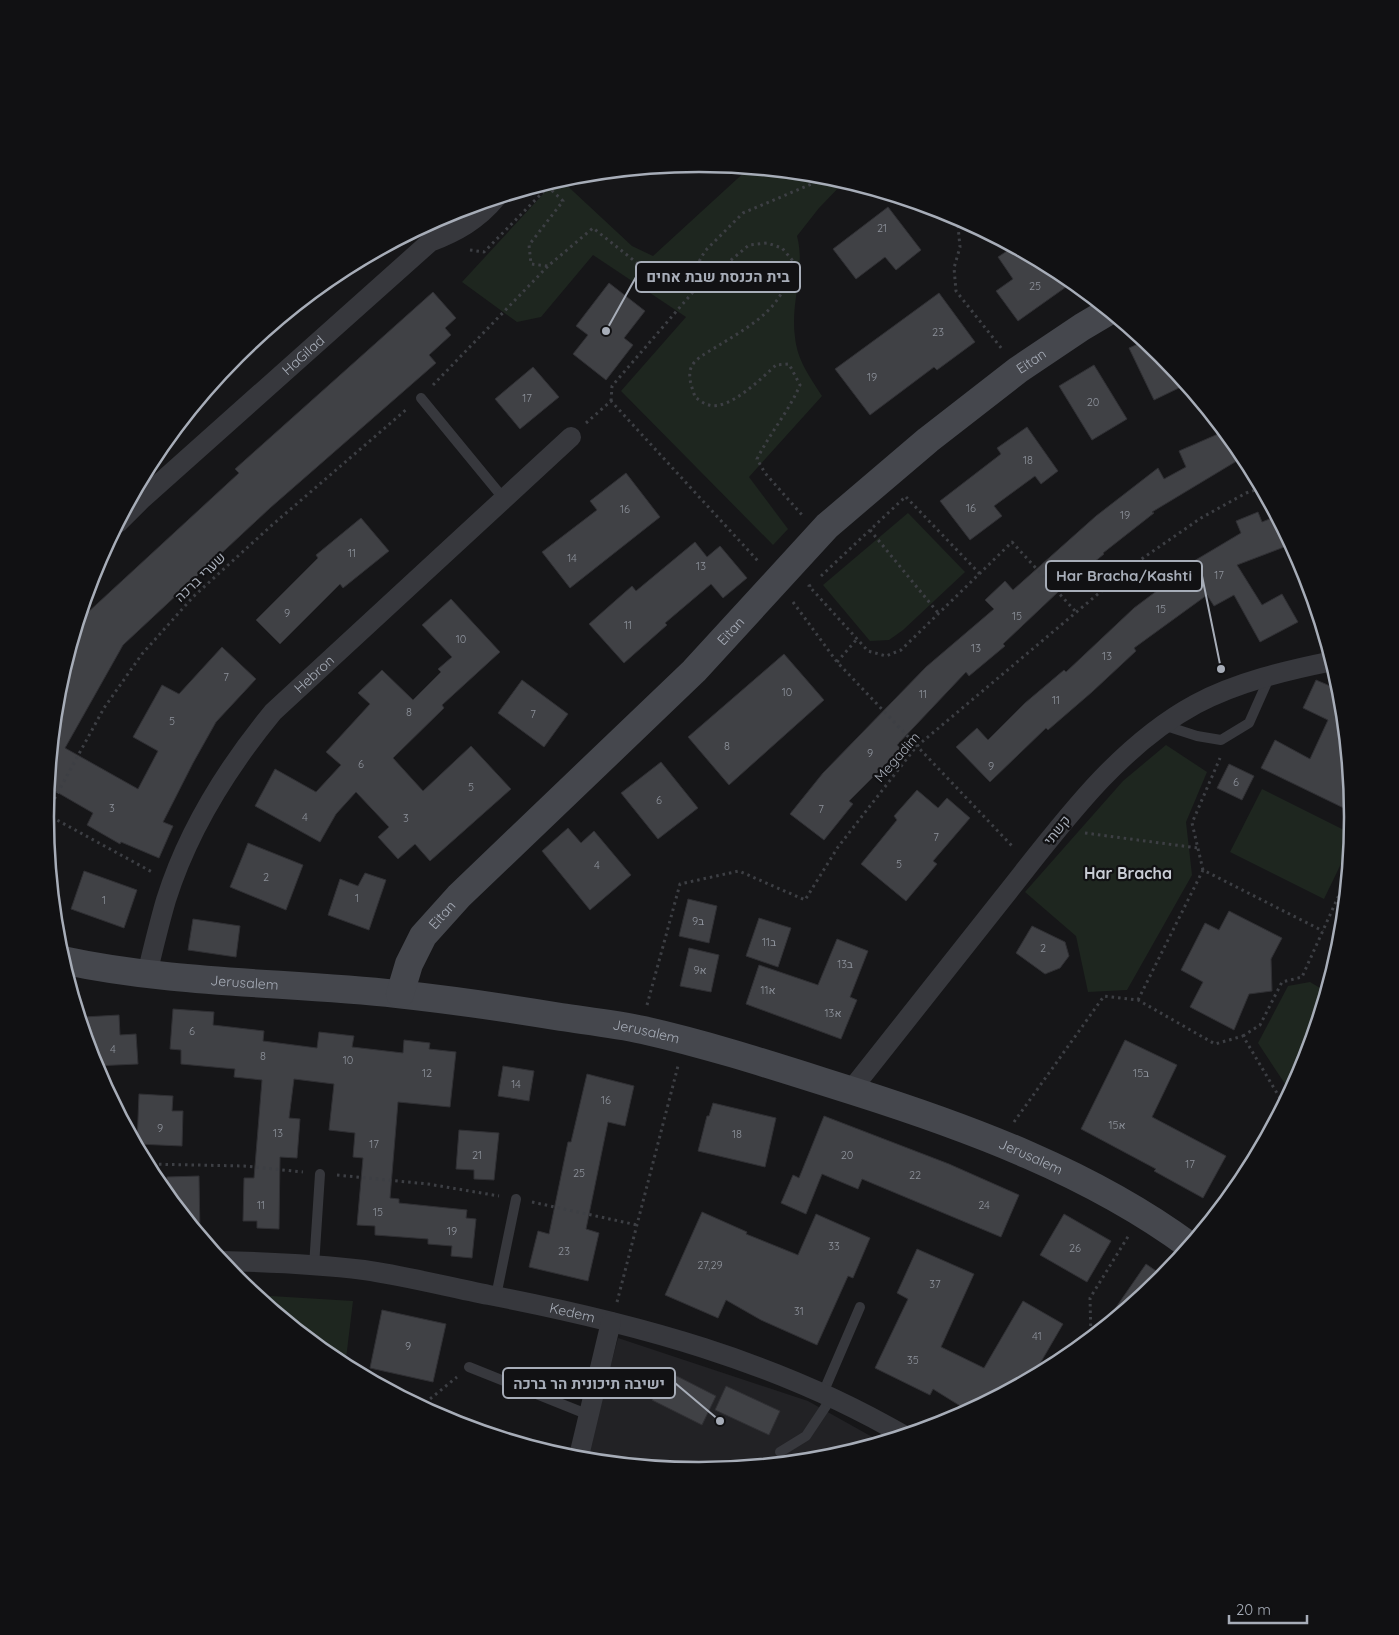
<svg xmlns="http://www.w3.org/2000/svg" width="1399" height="1635" viewBox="0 0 1399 1635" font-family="Quicksand,Heebo,sans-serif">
	<rect width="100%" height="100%" fill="#161618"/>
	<!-- built -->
	<path fill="#222225" d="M618,1338L808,1401L883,1443L827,1459L699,1472L585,1461Z"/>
	<!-- green -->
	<g fill="#1e261f">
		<path d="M749,168L827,176L845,181L819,208L797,236C806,270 790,302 795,337C797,360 810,377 822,396L749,477L788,529L773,545L621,391L686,317L593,255L541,317L517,322L462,282L556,180L560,179L632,246L653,256Z"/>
		<path d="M908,513L965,572L903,630L889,640L870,641L823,585Z"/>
		<path d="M1166,745L1207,772L1186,822L1192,875L1127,990L1088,992L1076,936L1025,892L1123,781Z"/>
		<path d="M1262,789L1352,834L1351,843L1324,899L1230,852Z"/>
		<path d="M1310,982L1327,992L1304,1068L1291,1093L1258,1043L1288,986Z"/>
		<path d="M254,1295L353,1301L345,1367L336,1362Z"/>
	</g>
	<!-- building -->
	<g fill="#404145" stroke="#303034">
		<path d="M888,207L921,250L896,270L885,257L856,279L833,249Z"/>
		<path d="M1013,247L1063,273L1073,282L1018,321L996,291L1013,279L998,257Z"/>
		<path d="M609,283L645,311L624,338L633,345L606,380L573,354L588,335L576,326Z"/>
		<path d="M433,292L456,318L445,328L451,335L429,355L436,363L270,508L123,645L65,748L138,789L158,751L133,737L162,685L179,694L222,647L256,679L216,722L193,763L163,822L173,826L159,858L121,842L120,844L87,825L93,813L48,787L58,690L74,635L85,615L239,473L235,469Z"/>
		<path d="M939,293L975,342L937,370L934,367L870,415L835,369Z"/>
		<path d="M1145,341L1162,355L1187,384L1154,400L1129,348Z"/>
		<path d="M1094,365L1127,419L1092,440L1059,386Z"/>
		<path d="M533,367L559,397L520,429L495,399Z"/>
		<path d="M1027,427L1058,471L1041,484L1035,476L994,506L1002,516L970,540L940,501L1001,454L997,448Z"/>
		<path d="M1225,431L1245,456L1152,512L1154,513L1103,553L1104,554L1058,592L1003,644L1005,646L969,676L966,672L897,745L901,749L849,801L853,804L824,840L790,814L823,773L926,667L994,609L985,600L1005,581L1013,590L1096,516L1158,468L1164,479L1186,467L1179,451Z"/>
		<path d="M626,473L660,517L570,588L542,552L597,510L590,501Z"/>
		<path d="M1258,512L1262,522L1277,516L1292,544L1237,565L1262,605L1282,594L1298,622L1260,642L1234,595L1214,606L1207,595L1134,648L1136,651L1092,692L1048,730L1046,728L990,782L956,747L977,728L988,740L1025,703L1064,670L1066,672L1134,608L1190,566L1189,564L1241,533L1236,521Z"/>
		<path d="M361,518L389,551L343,588L340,584L280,644L256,620L318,558L316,555Z"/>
		<path d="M695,542L707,557L720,546L747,578L723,598L711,584L665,623L667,625L624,663L589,624L632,586L636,591Z"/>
		<path d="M451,599L500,652L442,705L444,708L393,758L423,791L471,746L511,789L430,861L415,844L398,859L378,837L389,827L356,792L336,814L320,842L255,806L275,769L316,792L341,765L326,752L370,704L358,693L382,670L413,700L441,672L438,669L452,657L422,625Z"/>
		<path d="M784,654L824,700L729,785L688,737Z"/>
		<path d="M522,680L568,714L544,747L498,713Z"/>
		<path d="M1316,680L1342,691L1354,813L1261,768L1275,740L1310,759L1328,720L1303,708Z"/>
		<path d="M661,762L698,808L658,839L621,793Z"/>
		<path d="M1229,764L1254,776L1242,800L1217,788Z"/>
		<path d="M917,790L938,808L947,798L970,818L933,861L937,864L906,901L861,864L897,820L894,816Z"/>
		<path d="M568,828L581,843L594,831L631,875L590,910L542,851Z"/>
		<path d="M248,843L303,865L286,910L230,887Z"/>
		<path d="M84,871L137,890L124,928L71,909Z"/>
		<path d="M365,873L386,880L369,930L328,915L340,879L358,886Z"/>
		<path d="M688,899L717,906L709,943L679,936Z"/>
		<path d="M1229,911L1282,938L1271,959L1272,991L1249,994L1234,1030L1190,1007L1203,982L1181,970L1205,923L1219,930Z"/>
		<path d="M759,918L791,928L778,967L746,956Z"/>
		<path d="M193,919L240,926L236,957L188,950Z"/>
		<path d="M1032,926L1065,942L1069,956L1060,968L1045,974L1016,953Z"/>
		<path d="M837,939L868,951L850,997L857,1000L841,1039L746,1004L759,965L818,985Z"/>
		<path d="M689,948L719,955L711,992L680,986Z"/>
		<path d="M173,1009L214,1012L213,1025L264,1031L263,1041L317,1048L319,1032L354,1036L352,1047L403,1053L404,1040L430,1043L429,1049L456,1052L450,1107L398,1102L390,1198L399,1199V1203L467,1210L466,1218L476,1219L472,1258L451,1256L452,1246L428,1244V1239L375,1235V1226L357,1225L363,1158L353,1157L355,1133L329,1130L334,1084L294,1079L289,1118L300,1119L297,1158L280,1157L279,1229L257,1228V1221H243L244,1178H254L262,1080L234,1077L235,1069L181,1064V1050L170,1049Z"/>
		<path d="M119,1015L120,1035L136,1034L138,1064L94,1066L86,1039L84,1017Z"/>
		<path d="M1125,1040L1177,1065L1152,1117L1226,1156L1203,1198L1154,1171L1156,1169L1081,1129Z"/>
		<path d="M503,1066L534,1071L529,1101L498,1096Z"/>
		<path d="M587,1074L634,1086L625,1126L608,1122L586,1229L599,1233L588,1281L529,1267L538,1231L549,1234L568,1142H571Z"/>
		<path d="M139,1094L173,1096L172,1111H183L182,1146L137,1144Z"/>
		<path d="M713,1103L776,1118L765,1167L698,1151L707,1116H709Z"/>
		<path d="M824,1116L949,1164L1019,1195L1001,1237L862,1179L858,1189L822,1174L806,1214L781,1203L793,1175L799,1178Z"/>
		<path d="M459,1130L499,1133L494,1180L474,1179V1170L456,1169Z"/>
		<path d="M199,1176L200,1235L167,1195V1177Z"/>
		<path d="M702,1212L747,1232L746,1234L798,1255L816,1214L870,1238L853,1278L848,1276L817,1345L761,1320L726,1300L718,1318L665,1295Z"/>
		<path d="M1064,1214L1111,1241L1087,1282L1040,1255Z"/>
		<path d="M917,1249L974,1274L941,1347L984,1368L1023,1301L1063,1324L1031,1379L970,1412L933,1389L930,1395L875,1368L908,1299L897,1293Z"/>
		<path d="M1146,1264L1165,1277L1114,1320L1110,1316Z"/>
		<path d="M382,1310L446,1324L433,1382L370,1368Z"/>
		<path d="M667,1371L716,1396L702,1425L652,1400Z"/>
		<path d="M726,1386L780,1411L769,1435L715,1410Z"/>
	</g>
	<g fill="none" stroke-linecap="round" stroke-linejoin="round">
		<!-- path -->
		<g stroke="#3d3f44" stroke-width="3" stroke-dasharray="2.5 4" stroke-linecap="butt">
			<path d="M945,211L958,226L960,247L954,268L956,291L1002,349"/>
			<path d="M470,250L484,252L548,187L563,201L529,245L531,264L548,266L593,228L651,274L693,292L692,274L705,251L743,213L814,183L824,175"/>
			<path d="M433,385L548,266"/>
			<path d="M611,401L612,386L693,292L749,245L767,243L782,248L793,261C785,306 757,322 721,344C712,350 700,355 693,364C686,374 692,387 695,397C699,400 704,404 709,405C729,411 763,377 776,365L789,364L800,385C789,411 770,433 757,459L765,473L802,515"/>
			<path d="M586,423L611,401L758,561"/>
			<path d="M906,497L980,574"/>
			<path d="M870,530L939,614"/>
			<path d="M821,576L904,498"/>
			<path d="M811,585L809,586L868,651L886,656L901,650L1012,542L1076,612"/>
			<path d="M793,602L837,662L1014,848"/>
			<path d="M837,662L857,639"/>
			<path d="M46,814L152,872"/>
			<path d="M45,816L104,708L142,654L193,597L271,526L408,408"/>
			<path d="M1085,833L1198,848"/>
			<path d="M1203,870L1192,823L1220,758"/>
			<path d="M1138,1000L1203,870L1323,931"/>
			<path d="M647,1005L680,884L739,871L805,900L838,847L916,747L1130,567L1201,518L1246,493L1262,488"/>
			<path d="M1243,1036L1260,1025L1282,982L1302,977L1348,875"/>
			<path d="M1014,1122L1104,996L1138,1000L1215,1044L1243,1036L1284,1105"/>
			<path d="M146,1164L244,1166L303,1172"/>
			<path d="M337,1175L428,1184L499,1196"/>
			<path d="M532,1202L637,1225"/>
			<path d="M617,1302L678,1066"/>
			<path d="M1091,1339L1090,1298L1129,1235"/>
			<path d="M420,1407L457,1377"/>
		</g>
		<!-- lane -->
		<g stroke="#37383d" stroke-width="10">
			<path d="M421,398L504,499"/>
			<path d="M1163,725L1197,736L1221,740L1249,723L1269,678"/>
			<path d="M314,1266L320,1174"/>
			<path d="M496,1296L516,1199"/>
			<path d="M469,1367L589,1415"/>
			<path d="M823,1393L860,1307"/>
			<path d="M780,1452L806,1436L832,1397"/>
		</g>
		<!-- street -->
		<g stroke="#37383d" stroke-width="20">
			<path id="s1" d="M118,523L142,499L430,242C456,232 478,220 496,198"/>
			<path id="s2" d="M147,974C153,949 159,924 166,900C188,830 227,768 273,712L571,437"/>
			<path d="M851,1090C901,1026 952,962 1003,898C1058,829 1116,747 1196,704C1237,682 1288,670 1333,661"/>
			<path id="s3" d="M221,1261C268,1262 316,1264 364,1270C406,1276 448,1287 489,1295C634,1323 777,1361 905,1436"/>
			<path d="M578,1460L611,1322"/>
		</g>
		<!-- secondary -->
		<g stroke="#45474d" stroke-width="28">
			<path id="s4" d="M62,960C172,984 285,982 397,994C452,1000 507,1008 561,1017C588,1021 616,1024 643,1030C714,1046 783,1069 853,1091C970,1128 1091,1173 1190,1246"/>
			<path id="s5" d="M400,994L409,964L423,936L459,896L694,671L827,526L928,440L1018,370L1082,327L1109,311"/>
		</g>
	</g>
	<g text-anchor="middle" stroke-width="4.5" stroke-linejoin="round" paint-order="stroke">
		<!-- number labels -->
		<g font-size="11" fill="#8d929b">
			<text x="882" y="232">21</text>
			<text x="1035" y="290">25</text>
			<text x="938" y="336">23</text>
			<text x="872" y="381">19</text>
			<text x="527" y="402">17</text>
			<text x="1093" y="406">20</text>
			<text x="1028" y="464">18</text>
			<text x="971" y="512">16</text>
			<text x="625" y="513">16</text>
			<text x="1125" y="519">19</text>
			<text x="352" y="557">11</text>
			<text x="572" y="562">14</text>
			<text x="701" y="570">13</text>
			<text x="1219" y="579">17</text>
			<text x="1161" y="613">15</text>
			<text x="287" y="617">9</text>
			<text x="1017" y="620">15</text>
			<text x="628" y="629">11</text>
			<text x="461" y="643">10</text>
			<text x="976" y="652">13</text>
			<text x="1107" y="660">13</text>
			<text x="226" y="681">7</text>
			<text x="787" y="696">10</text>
			<text x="923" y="698">11</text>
			<text x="1056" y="704">11</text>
			<text x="409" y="716">8</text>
			<text x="533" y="718">7</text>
			<text x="172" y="725">5</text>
			<text x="727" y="750">8</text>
			<text x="870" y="757">9</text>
			<text x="361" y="768">6</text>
			<text x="991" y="770">9</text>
			<text x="1236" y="786">6</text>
			<text x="471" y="791">5</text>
			<text x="659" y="804">6</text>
			<text x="112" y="812">3</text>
			<text x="821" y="813">7</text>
			<text x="305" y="821">4</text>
			<text x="406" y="822">3</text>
			<text x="936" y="841">7</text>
			<text x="899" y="868">5</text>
			<text x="597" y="869">4</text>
			<text x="266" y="881">2</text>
			<text x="357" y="902">1</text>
			<text x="104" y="904">1</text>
			<text x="698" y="925">9ב</text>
			<text x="769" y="946">11ב</text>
			<text x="1043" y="952">2</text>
			<text x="845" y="968">13ב</text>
			<text x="700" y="974">9א</text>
			<text x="768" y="994">11א</text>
			<text x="833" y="1017">13א</text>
			<text x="192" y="1035">6</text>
			<text x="113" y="1053">4</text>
			<text x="263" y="1060">8</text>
			<text x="348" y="1064">10</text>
			<text x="427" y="1077">12</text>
			<text x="1141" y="1077">15ב</text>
			<text x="516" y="1088">14</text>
			<text x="606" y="1104">16</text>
			<text x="1117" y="1129">15א</text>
			<text x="160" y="1132">9</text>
			<text x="278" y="1137">13</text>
			<text x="737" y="1138">18</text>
			<text x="374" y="1148">17</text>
			<text x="477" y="1159">21</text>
			<text x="847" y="1159">20</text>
			<text x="1190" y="1168">17</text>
			<text x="579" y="1177">25</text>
			<text x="915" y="1179">22</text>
			<text x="261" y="1209">11</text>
			<text x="984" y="1209">24</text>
			<text x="378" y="1216">15</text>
			<text x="452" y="1235">19</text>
			<text x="834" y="1250">33</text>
			<text x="1075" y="1252">26</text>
			<text x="564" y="1255">23</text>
			<text x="710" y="1269">27,29</text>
			<text x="935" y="1288">37</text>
			<text x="799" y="1315">31</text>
			<text x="1037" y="1340">41</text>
			<text x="408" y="1350">9</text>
			<text x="913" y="1364">35</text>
		</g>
		<!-- street labels -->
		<g font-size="14" fill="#a7adb8" stroke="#111113">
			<text dy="5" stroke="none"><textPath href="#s1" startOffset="250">HaGilad</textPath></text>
			<text dy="5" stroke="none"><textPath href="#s5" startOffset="901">Eitan</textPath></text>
			<text transform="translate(200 577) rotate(-44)" y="5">שערי ברכה</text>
			<text dy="5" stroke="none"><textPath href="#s5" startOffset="496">Eitan</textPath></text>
			<text dy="5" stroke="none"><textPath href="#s2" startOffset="350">Hebron</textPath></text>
			<text transform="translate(897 757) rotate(-49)" y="5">Megadim</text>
			<text transform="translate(1057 830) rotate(-52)" y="5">קשתי</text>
			<text dy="5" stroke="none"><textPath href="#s5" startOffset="91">Eitan</textPath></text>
			<text dy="5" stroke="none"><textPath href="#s4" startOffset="184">Jerusalem</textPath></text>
			<text dy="5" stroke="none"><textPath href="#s4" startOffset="589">Jerusalem</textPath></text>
			<text dy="5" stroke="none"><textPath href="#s4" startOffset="994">Jerusalem</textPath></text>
			<text dy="5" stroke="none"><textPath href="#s3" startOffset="356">Kedem</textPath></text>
		</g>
		<!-- quarter labels -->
		<g font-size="16" font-weight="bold" fill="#c8ccd4" stroke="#111113">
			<text x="1128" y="879">Har Bracha</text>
		</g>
	</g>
	<!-- crop -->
	<path d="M0 0H1399V1635H0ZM54 817a645 645 0 1 1 1290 0a645 645 0 1 1-1290 0Z" fill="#111113" fill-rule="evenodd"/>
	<path fill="none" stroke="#a7adb8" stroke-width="2.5" d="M54 817a645 645 0 1 1 1290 0a645 645 0 1 1-1290 0Z"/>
	<!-- callouts -->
	<path fill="none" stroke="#a7adb8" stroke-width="2" d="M606 331L636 277M1221 669L1202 576M720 1421L675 1383"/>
	<g fill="#a7adb8" stroke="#111113" stroke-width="2">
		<circle cx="606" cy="331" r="5"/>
		<circle cx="1221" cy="669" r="5"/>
		<circle cx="720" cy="1421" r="5"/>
	</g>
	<g fill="#111113" stroke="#a7adb8" stroke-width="2">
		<rect x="636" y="262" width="164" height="30" rx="5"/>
		<rect x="1046" y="561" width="156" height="30" rx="5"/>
		<rect x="503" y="1368" width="172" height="30" rx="5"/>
	</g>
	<g font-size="15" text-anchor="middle" font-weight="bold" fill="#a7adb8">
		<text x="718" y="282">בית הכנסת שבת אחים</text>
		<text x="1124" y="581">Har Bracha/Kashti</text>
		<text x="589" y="1389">ישיבה תיכונית הר ברכה</text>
	</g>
	<!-- scale -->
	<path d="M1229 1615v8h78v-8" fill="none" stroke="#a7adb8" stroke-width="2.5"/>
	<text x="1236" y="1615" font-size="15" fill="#a7adb8" stroke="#111113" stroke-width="4" paint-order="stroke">20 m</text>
</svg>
